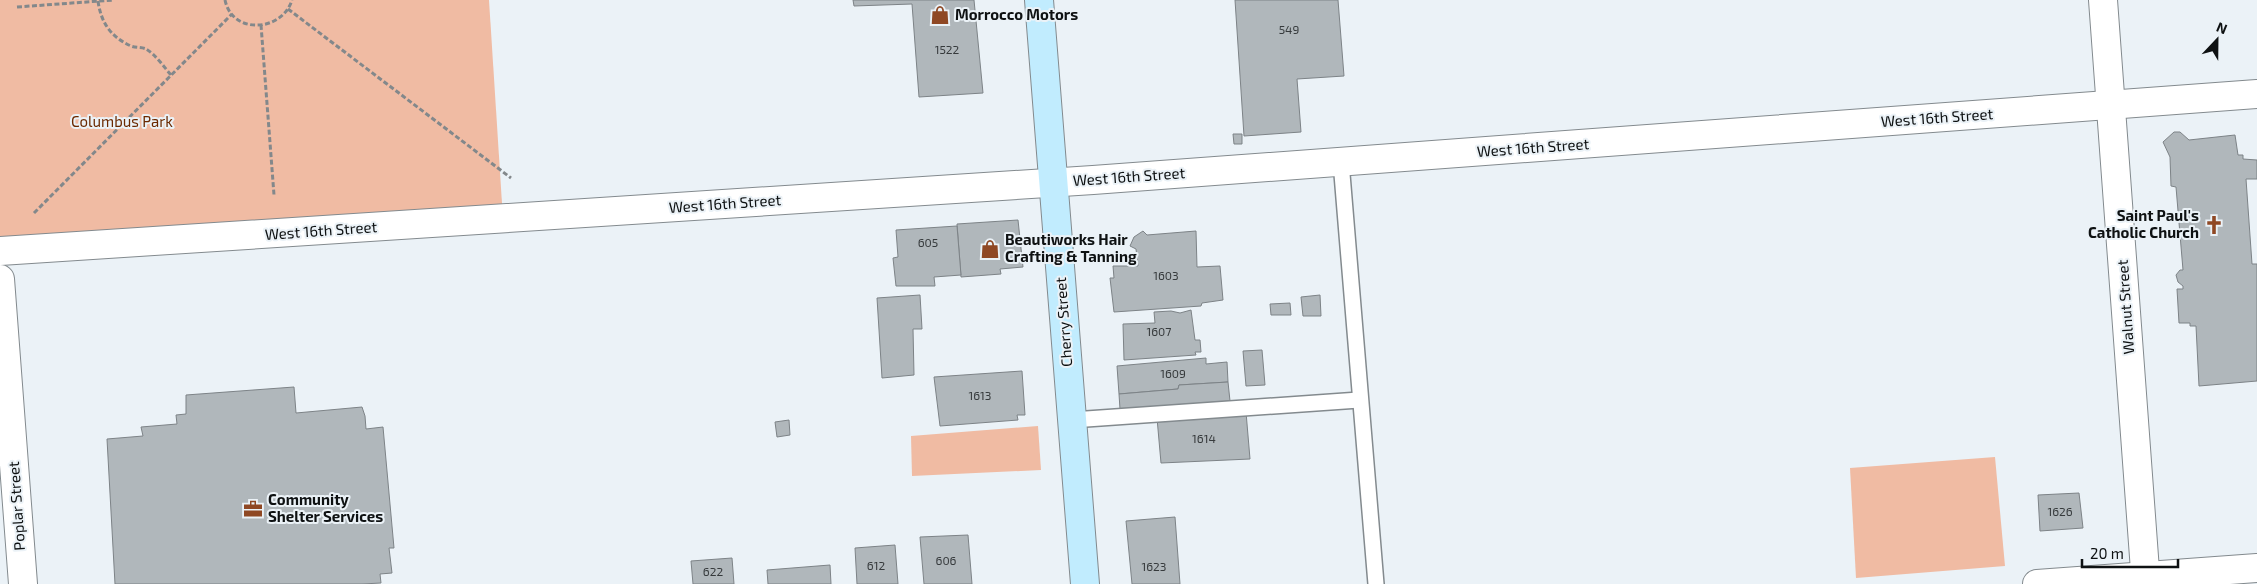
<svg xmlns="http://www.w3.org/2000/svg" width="2257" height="584" viewBox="0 0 2257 584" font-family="'Exo 2',sans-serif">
	<rect width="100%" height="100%" fill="#ebf2f7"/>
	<!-- green -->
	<g fill="#f0bba3">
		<path d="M0,0H489L503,219L0,251Z"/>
		<path d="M1038,426L1041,470L912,476L911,436Z"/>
		<path d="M1995,457L2005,566L1856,578L1850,468Z"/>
	</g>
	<!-- building -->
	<g fill="#b0b7bb" stroke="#7d8387">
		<path d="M853,0H974L983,93L919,97L912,4L854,6Z"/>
		<path d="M1235,0H1338L1344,76L1297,79L1301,132L1244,136Z"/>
		<path d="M2174,132H2180L2189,140L2235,135L2238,155H2243V159L2257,160V179H2246L2252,264H2257V381L2199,386L2196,326H2190V323H2179L2177,289H2183V286L2178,282L2176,275L2180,270H2183L2176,187L2171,186L2170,157L2163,142Z"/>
		<path d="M1233,134H1242V144H1234Z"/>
		<path d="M1018,220L1023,267L1000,269L1001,274L961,277L957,224Z"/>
		<path d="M957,226L961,275L934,277L935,286H896L893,258L898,257L896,230Z"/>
		<path d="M1143,231L1147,235L1196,231L1197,267L1220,266L1223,300L1202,303L1201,306L1114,312L1110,278H1114L1113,266H1138L1136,249L1130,246L1134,237Z"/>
		<path d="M920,295L922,329H913L914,375L882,378L877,298Z"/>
		<path d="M1320,295L1321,316H1303L1301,297Z"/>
		<path d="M1290,303L1291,315H1271L1270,304Z"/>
		<path d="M1191,310L1195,340H1200L1201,352H1195L1196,355L1124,360L1123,324L1155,323L1154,312L1171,311L1180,313Z"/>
		<path d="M1262,350L1265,385L1246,386L1243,351Z"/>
		<path d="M1206,358V364L1227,362L1228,382L1179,385L1178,389L1119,394L1117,366Z"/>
		<path d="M1022,371L1025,415H1017L1018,420L940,426L934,377Z"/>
		<path d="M1228,382L1230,401L1120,409L1119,394L1178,389L1179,385Z"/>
		<path d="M294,387L296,413L362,407L365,416L366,429L383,427L394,548H389L392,573L380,574L381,583L362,584H115L107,439L143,436L141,427L177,424L176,415L186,414V395Z"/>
		<path d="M1246,412L1250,459L1161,463L1157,418Z"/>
		<path d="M789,420L790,435L777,437L775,422Z"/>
		<path d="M2079,493L2083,528L2040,531L2038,495Z"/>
		<path d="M1175,517L1180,584H1132L1126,521Z"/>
		<path d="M968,535L972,584H924L920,537Z"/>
		<path d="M895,545L898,584H857L855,548Z"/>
		<path d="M732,558L734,584H693L691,561Z"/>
		<path d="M830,565L831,584H768L767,570Z"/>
	</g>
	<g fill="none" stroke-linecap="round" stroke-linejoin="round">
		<!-- lane casing -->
		<g stroke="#838a8e" stroke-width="18">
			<g id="lane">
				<path d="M1341,162L1376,584"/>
				<path d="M1072,420L1359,400"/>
			</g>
		</g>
		<!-- street casing -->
		<g stroke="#838a8e" stroke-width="30">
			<g id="street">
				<path d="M2103,0L2146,584"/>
				<path d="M0,251L1093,180L2257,94"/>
				<path d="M0,279L23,584"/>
				<path d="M2037,584L2257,568"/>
			</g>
		</g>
		<!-- secondary casing -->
		<g stroke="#838a8e" stroke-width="30">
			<path id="secondary" d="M1039,0L1085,584"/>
		</g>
		<!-- path -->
		<g stroke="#83888b" stroke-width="3" stroke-dasharray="5 2.5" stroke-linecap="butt">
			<path d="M225,0C232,35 282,32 292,0"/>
			<path d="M98,1C101,23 111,37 131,46C136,48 142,47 146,49C155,54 164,67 171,75"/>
			<path d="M17,7L114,0"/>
			<path d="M288,9L511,178"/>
			<path d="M261,25L274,195"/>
			<path d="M34,213L232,14"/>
		</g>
		<!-- lane -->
		<use href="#lane" stroke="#fff" stroke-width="15"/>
		<!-- street -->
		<use href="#street" stroke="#fff" stroke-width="28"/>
		<!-- secondary -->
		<use href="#secondary" stroke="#c1ecfe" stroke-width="28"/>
	</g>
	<!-- icons -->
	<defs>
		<g id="shop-bare" transform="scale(1.5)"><path d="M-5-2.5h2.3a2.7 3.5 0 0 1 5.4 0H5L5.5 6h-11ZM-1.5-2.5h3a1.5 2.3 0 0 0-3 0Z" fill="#8f4824" stroke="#ebf2f7" stroke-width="2.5" paint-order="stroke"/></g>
		<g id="church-bare" transform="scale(1.5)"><path d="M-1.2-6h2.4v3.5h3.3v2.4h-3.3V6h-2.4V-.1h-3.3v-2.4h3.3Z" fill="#8f4824" stroke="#ebf2f7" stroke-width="2.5" paint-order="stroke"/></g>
		<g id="office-bare" transform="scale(1.5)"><path d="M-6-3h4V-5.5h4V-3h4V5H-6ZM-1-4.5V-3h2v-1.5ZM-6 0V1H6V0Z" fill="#8f4824" stroke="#ebf2f7" stroke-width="2.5" paint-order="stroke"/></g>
	</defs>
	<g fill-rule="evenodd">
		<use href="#shop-bare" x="940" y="15"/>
		<use href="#church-bare" x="2214" y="225"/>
		<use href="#shop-bare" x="990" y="249"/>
		<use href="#office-bare" x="253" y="509"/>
	</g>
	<g text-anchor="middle" stroke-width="4" stroke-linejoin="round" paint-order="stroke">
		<!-- number labels -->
		<g font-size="12" fill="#363a3c">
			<text x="1289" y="34">549</text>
			<text x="947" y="54">1522</text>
			<text x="928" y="247">605</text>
			<text x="1166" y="280">1603</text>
			<text x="1159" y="336">1607</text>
			<text x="1173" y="378">1609</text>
			<text x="980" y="400">1613</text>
			<text x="1204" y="443">1614</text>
			<text x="2060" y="516">1626</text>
			<text x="946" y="565">606</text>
			<text x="876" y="570">612</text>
			<text x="1154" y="571">1623</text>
			<text x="713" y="576">622</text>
		</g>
		<!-- poi labels -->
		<g font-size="15" font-weight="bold" fill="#0e1112" stroke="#ebf2f7" text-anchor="start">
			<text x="955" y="20">Morrocco Motors</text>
			<text x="2199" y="221" text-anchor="end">Saint Paul's<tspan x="2199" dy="17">Catholic Church</tspan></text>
			<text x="1005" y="245">Beautiworks Hair<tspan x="1005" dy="17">Crafting &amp; Tanning</tspan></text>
			<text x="268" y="505">Community<tspan x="268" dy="17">Shelter Services</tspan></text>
		</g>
		<!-- street labels -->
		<g font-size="15" fill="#0e1112" stroke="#ebf2f7">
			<text transform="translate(1937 118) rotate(-4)" y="5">West 16th Street</text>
			<text transform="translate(1533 148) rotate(-4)" y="5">West 16th Street</text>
			<text transform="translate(1129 177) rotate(-4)" y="5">West 16th Street</text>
			<text transform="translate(725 204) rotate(-4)" y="5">West 16th Street</text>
			<text transform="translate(321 231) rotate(-4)" y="5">West 16th Street</text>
			<text transform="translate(2126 307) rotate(-94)" y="5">Walnut Street</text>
			<text transform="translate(1064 322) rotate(-94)" y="5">Cherry Street</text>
			<text transform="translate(17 506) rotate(-94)" y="5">Poplar Street</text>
		</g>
		<!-- park labels -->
		<g font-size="15" fill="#6b2900" stroke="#ebf2f7">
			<text x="122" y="127">Columbus Park</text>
		</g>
	</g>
	<!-- north arrow -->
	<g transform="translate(2217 40) rotate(22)" stroke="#ebf2f7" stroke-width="4" paint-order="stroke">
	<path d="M0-4L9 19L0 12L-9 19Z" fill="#0e1112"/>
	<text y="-8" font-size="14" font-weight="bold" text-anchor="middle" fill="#0e1112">N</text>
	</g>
	<!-- scale -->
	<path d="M2082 559v8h96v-8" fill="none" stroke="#0e1112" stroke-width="2.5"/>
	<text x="2090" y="559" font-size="15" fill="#0e1112" stroke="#ebf2f7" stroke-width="4" paint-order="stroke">20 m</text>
</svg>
